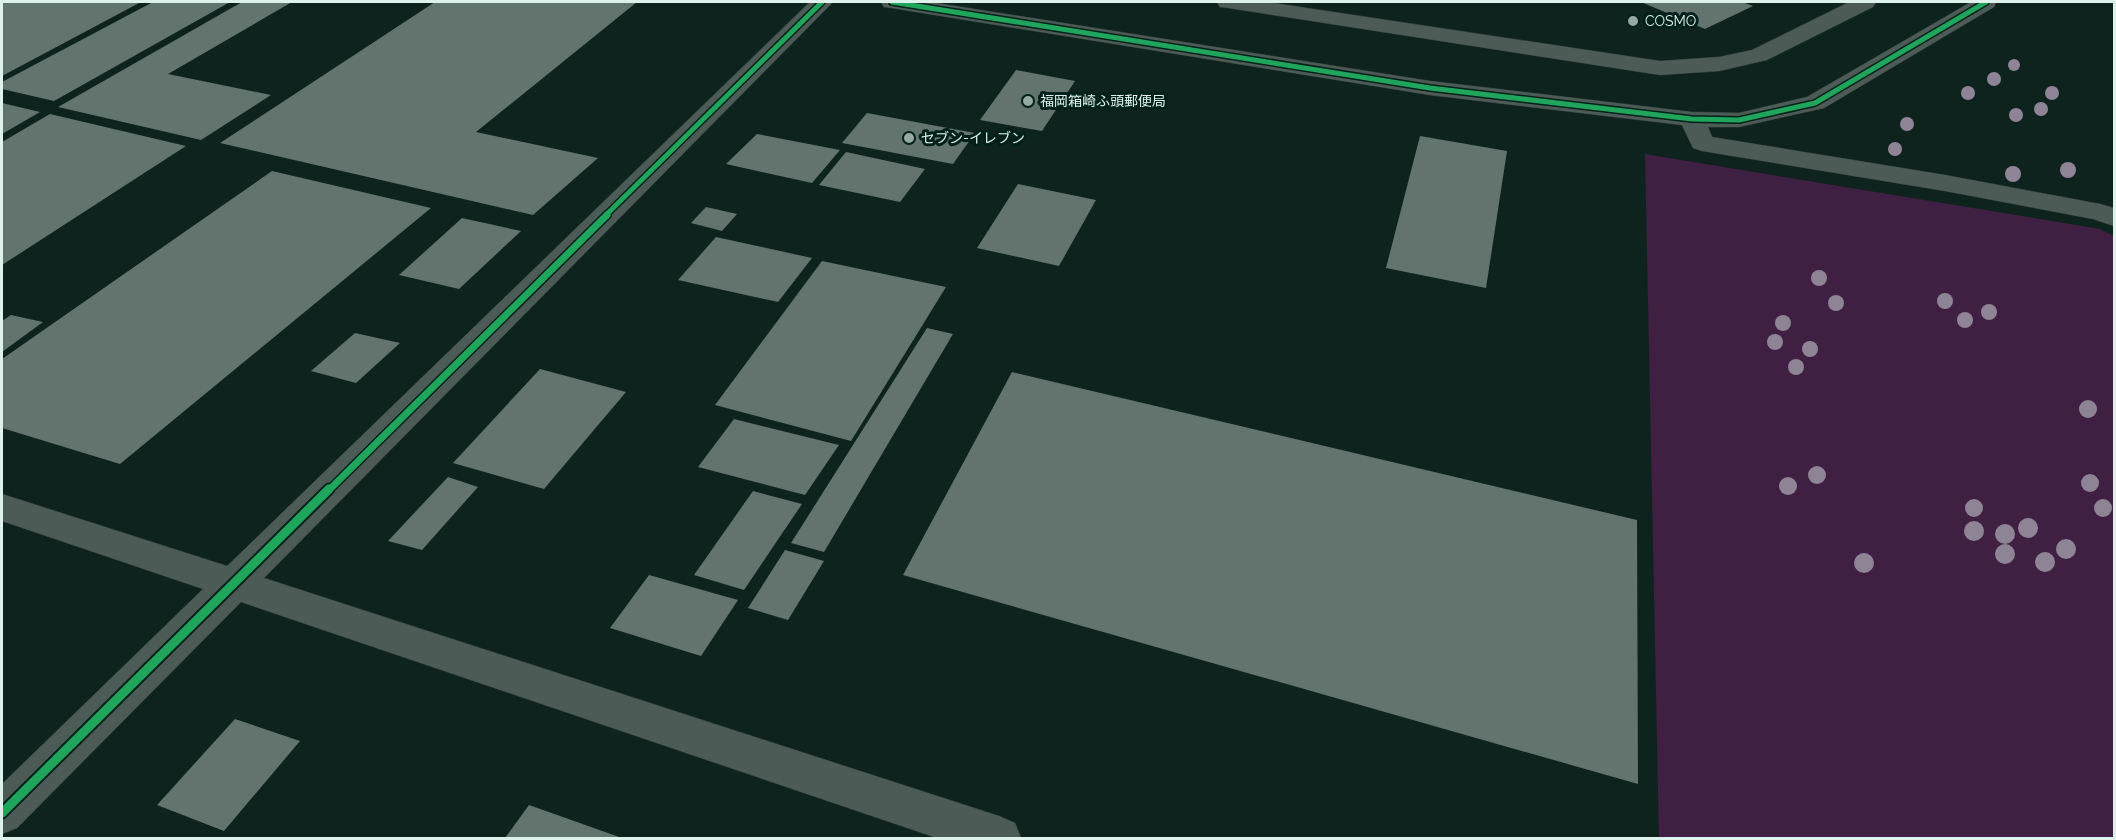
<svg xmlns="http://www.w3.org/2000/svg" width="2116" height="840" viewBox="0 0 2116 840" font-family="Raleway,'Noto Sans JP',sans-serif">
	<rect width="100%" height="100%" fill="#0f231e"/>
	<!-- green -->
	<path fill="#3f2042" d="M1645,154L2100,229L2114,236V838H1659Z"/>
	<!-- building -->
	<g fill="#63736e">
		<path d="M2,2H141L2,76Z"/>
		<path d="M153,2H230L54,101L2,89V82Z"/>
		<path d="M242,2H292L168,74L271,95L201,140L58,107Z"/>
		<path d="M435,2H637L476,132L598,158L533,215L220,143Z"/>
		<path d="M1641,2H1742L1753,6L1705,29Z"/>
		<path d="M1016,70L1075,81L1042,131L980,120Z"/>
		<path d="M2,103L40,112L2,134Z"/>
		<path d="M867,113L975,133L953,164L842,143Z"/>
		<path d="M50,114L186,146L2,265V142Z"/>
		<path d="M757,134L840,150L812,183L726,164Z"/>
		<path d="M1420,136L1507,151L1486,288L1386,268Z"/>
		<path d="M846,152L925,169L900,202L819,185Z"/>
		<path d="M272,171L431,208L120,464L2,428V359Z"/>
		<path d="M1018,184L1096,200L1059,266L977,248Z"/>
		<path d="M706,207L737,214L722,231L691,223Z"/>
		<path d="M462,218L521,231L459,289L399,275Z"/>
		<path d="M716,237L812,258L778,302L678,280Z"/>
		<path d="M822,261L946,287L851,441L715,405Z"/>
		<path d="M11,315L43,322L2,352V321Z"/>
		<path d="M927,328L953,334L824,552L791,543Z"/>
		<path d="M355,333L400,343L356,383L311,371Z"/>
		<path d="M540,369L626,392L544,489L453,463Z"/>
		<path d="M1012,372L1637,520L1638,784L903,575Z"/>
		<path d="M734,419L839,445L805,495L698,467Z"/>
		<path d="M448,477L478,487L422,550L388,541Z"/>
		<path d="M753,491L802,504L744,590L694,575Z"/>
		<path d="M785,550L824,561L788,620L748,608Z"/>
		<path d="M649,575L738,600L701,656L610,628Z"/>
		<path d="M235,719L300,741L224,831L157,805Z"/>
		<path d="M529,805L622,838H505Z"/>
	</g>
	<g fill="none" stroke-linecap="round" stroke-linejoin="round">
		<!-- tertiary casing -->
		<g stroke="#303d3a" stroke-width="1">
			<g id="tertiary">
				<path d="M810,2H833L264,578L999,816L1015,823L1021,838H937L241,602L17,828L2,834V784L203,589L2,521V494L227,566Z"/>
				<path d="M881,2H930L1430,81L1692,112L1739,113L1807,97L1971,2H1996L1994,7L1824,108L1739,127H1708L1712,137L1945,175L2100,204L2114,208V226L2093,219L1945,191L1702,151L1693,148L1682,125L1430,95L892,8L884,7Z"/>
				<path d="M1217,2H1267L1660,61L1719,57L1752,50L1849,2H1876L1873,7L1767,60L1719,71L1660,75L1228,8L1220,7Z"/>
			</g>
		</g>
		<!-- tertiary -->
		<use href="#tertiary" fill="#4d5b57" fill-rule="evenodd"/>
		<!-- cycleway-far2 casing -->
		<g stroke="#002119" stroke-width="8">
			<g id="cycleway-far2">
				<path d="M892,2L1430,88L1692,119L1739,120L1815,103L1986,2"/>
				<path d="M605,216L822,2"/>
			</g>
		</g>
		<!-- cycleway-far1 casing -->
		<g stroke="#002119" stroke-width="10">
			<path id="cycleway-far1" d="M328,491L607,215"/>
		</g>
		<!-- cycleway casing -->
		<g stroke="#002119" stroke-width="13">
			<path id="cycleway" d="M2,813L329,489"/>
		</g>
		<!-- cycleway-far2 -->
		<use href="#cycleway-far2" stroke="#20a55d" stroke-width="5"/>
		<!-- cycleway-far1 -->
		<use href="#cycleway-far1" stroke="#20a55d" stroke-width="7"/>
		<!-- cycleway -->
		<use href="#cycleway" stroke="#20a55d" stroke-width="9"/>
	</g>
	<!-- trees -->
	<g fill="#8f8496">
		<circle cx="2014" cy="65" r="6"/>
		<circle cx="1994" cy="79" r="7"/>
		<circle cx="1968" cy="93" r="7"/>
		<circle cx="2052" cy="93" r="7"/>
		<circle cx="2041" cy="109" r="7"/>
		<circle cx="2016" cy="115" r="7"/>
		<circle cx="1907" cy="124" r="7"/>
		<circle cx="1895" cy="149" r="7"/>
		<circle cx="2068" cy="170" r="8"/>
		<circle cx="2013" cy="174" r="8"/>
		<circle cx="1819" cy="278" r="8"/>
		<circle cx="1945" cy="301" r="8"/>
		<circle cx="1836" cy="303" r="8"/>
		<circle cx="1989" cy="312" r="8"/>
		<circle cx="1965" cy="320" r="8"/>
		<circle cx="1783" cy="323" r="8"/>
		<circle cx="1775" cy="342" r="8"/>
		<circle cx="1810" cy="349" r="8"/>
		<circle cx="1796" cy="367" r="8"/>
		<circle cx="2088" cy="409" r="9"/>
		<circle cx="1817" cy="475" r="9"/>
		<circle cx="2090" cy="483" r="9"/>
		<circle cx="1788" cy="486" r="9"/>
		<circle cx="1974" cy="508" r="9"/>
		<circle cx="2103" cy="508" r="9"/>
		<circle cx="2028" cy="528" r="10"/>
		<circle cx="1974" cy="531" r="10"/>
		<circle cx="2005" cy="534" r="10"/>
		<circle cx="2066" cy="549" r="10"/>
		<circle cx="2005" cy="554" r="10"/>
		<circle cx="2045" cy="562" r="10"/>
		<circle cx="1864" cy="563" r="10"/>
	</g>
	<!-- markers -->
	<g fill="#96a9a3" stroke="#002119" stroke-width="2">
		<circle cx="1633" cy="21" r="6"/>
		<circle cx="1028" cy="101" r="6"/>
		<circle cx="909" cy="138" r="6"/>
	</g>
	<g text-anchor="middle" stroke-width="6" stroke-linejoin="round" paint-order="stroke">
		<!-- far-poi labels -->
		<g font-size="14" fill="#def1eb" stroke="#002119" text-anchor="start">
			<text x="1645" y="26">COSMO</text>
			<text x="1040" y="106">福岡箱崎ふ頭郵便局</text>
			<text x="921" y="143">セブン-イレブン</text>
		</g>
	</g>
	<!-- border -->
	<rect width="2116" height="840" fill="none" stroke="#def1eb" stroke-width="6"/>
</svg>
